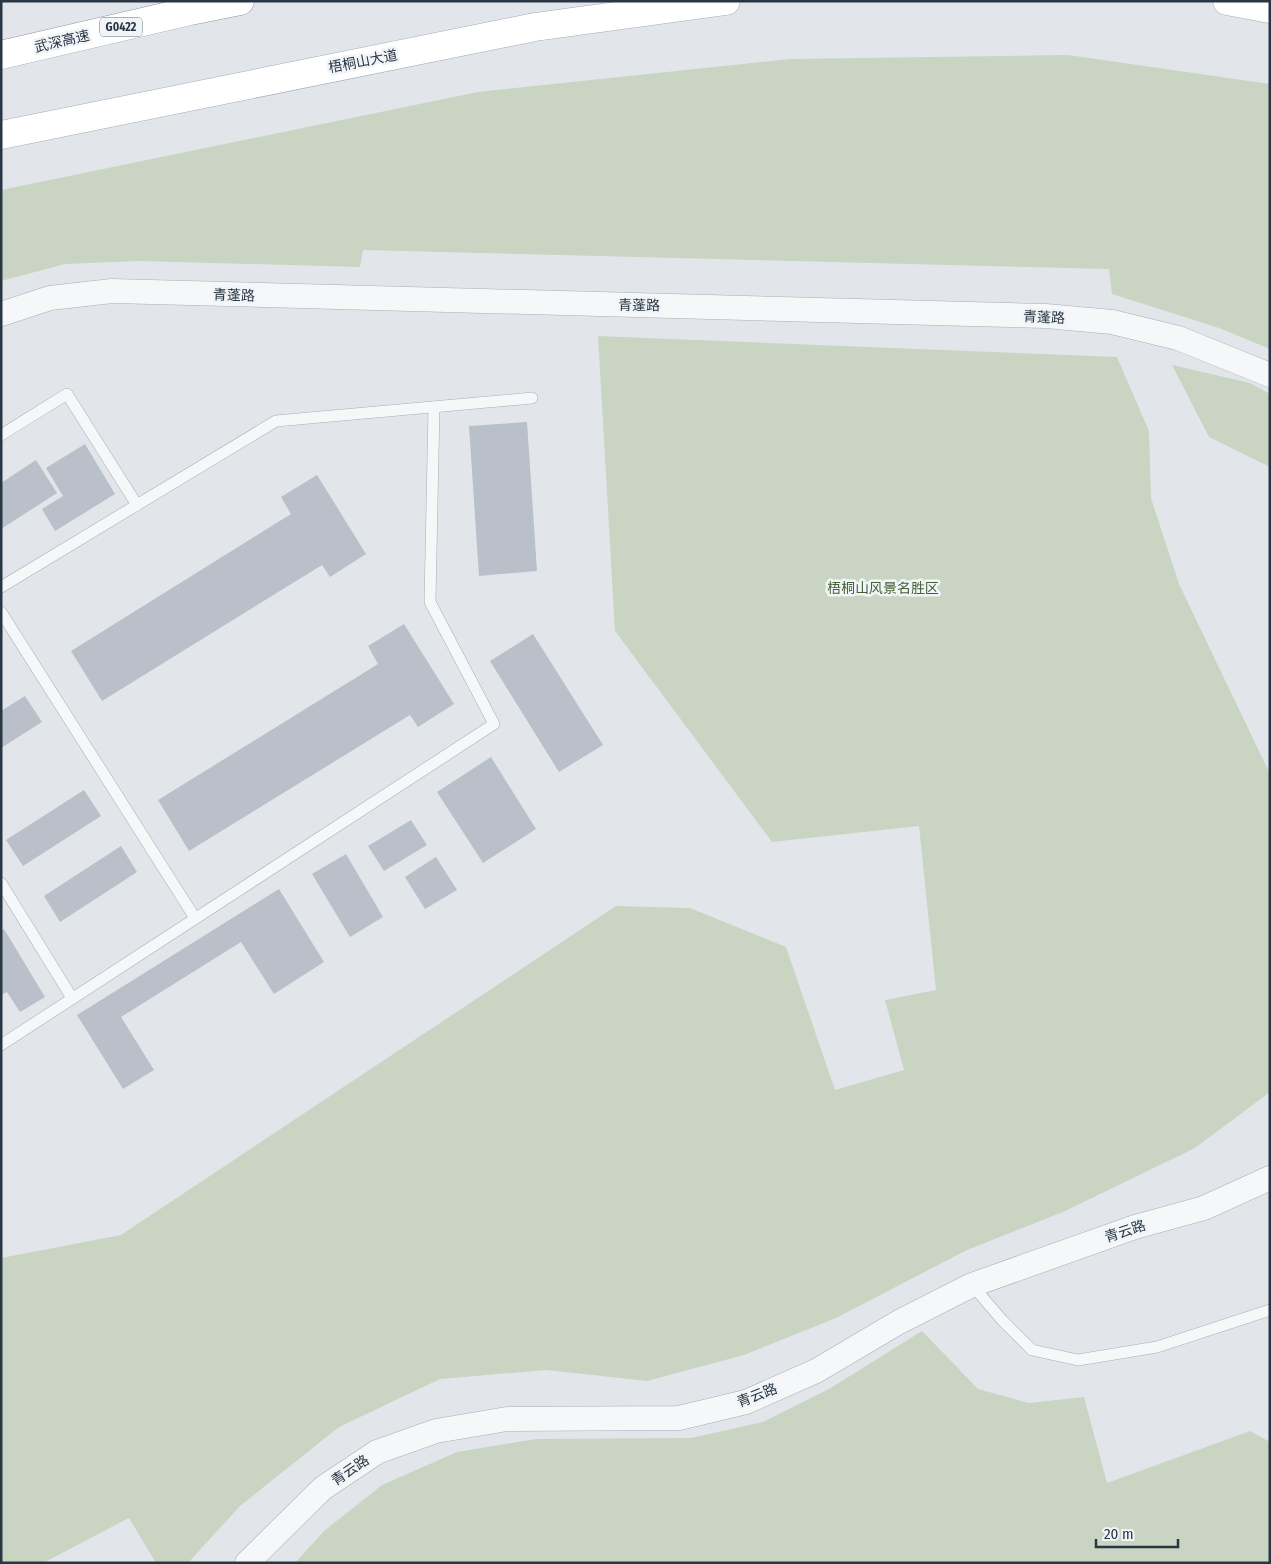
<svg xmlns="http://www.w3.org/2000/svg" width="1271" height="1564" viewBox="0 0 1271 1564" font-family="'Fira Sans Condensed','Noto Sans SC',sans-serif">
	<rect width="100%" height="100%" fill="#e2e6eb"/>
	<!-- green -->
	<g fill="#c9d5c2">
		<path d="M1068,55L1270,84V349L1219,328L1112,294L1109,269L363,250L360,267L139,261L65,264L1,281V190L478,92L790,59Z"/>
		<path d="M598,336L1117,357L1149,431L1151,498L1179,584L1270,774V1092L1195,1148L1063,1212L967,1250L836,1318L744,1355L647,1381L546,1370L440,1379L339,1427L240,1506L188,1563H156L129,1518L43,1563H1V1258L121,1235L616,906L690,908L786,947L835,1090L904,1070L885,1000L936,990L919,826L772,842L615,631Z"/>
		<path d="M1172,365L1250,383L1270,394V467L1209,437Z"/>
		<path d="M922,1331L978,1389L1029,1403L1084,1397L1107,1483L1250,1431L1270,1442V1563H295L324,1531L382,1485L457,1452L536,1439L691,1438L763,1422L829,1389Z"/>
	</g>
	<!-- building -->
	<g fill="#b9c0c9">
		<path d="M527,422L537,571L479,576L469,426Z"/>
		<path d="M85,444L115,494L55,531L42,509L63,496L46,468Z"/>
		<path d="M36,460L57,493L1,529V483Z"/>
		<path d="M317,475L366,554L330,577L322,565L102,701L71,651L291,514L281,497Z"/>
		<path d="M404,624L454,704L418,727L410,715L189,851L158,800L378,664L368,646Z"/>
		<path d="M533,634L603,745L559,772L490,661Z"/>
		<path d="M25,696L42,722L1,748V711Z"/>
		<path d="M491,757L536,829L483,863L437,792Z"/>
		<path d="M84,790L101,816L23,866L6,840Z"/>
		<path d="M411,820L427,845L384,871L368,846Z"/>
		<path d="M121,846L137,872L60,922L44,896Z"/>
		<path d="M346,854L383,917L350,937L312,874Z"/>
		<path d="M436,857L457,890L425,909L405,877Z"/>
		<path d="M279,889L324,962L274,994L241,942L121,1017L154,1070L123,1089L77,1015Z"/>
		<path d="M4,929L45,997L20,1012L7,992L1,995V931Z"/>
	</g>
	<g fill="none" stroke-linecap="round" stroke-linejoin="round">
		<!-- lane casing -->
		<g stroke="#a7aeb6" stroke-width="12">
			<g id="lane">
				<path d="M1,435L67,394L137,505"/>
				<path d="M1,587L276,421L532,398"/>
				<path d="M1,612L195,918"/>
				<path d="M1,883L72,998"/>
				<path d="M1,1045L494,724L430,602L434,407"/>
				<path d="M972,1285L1002,1320L1032,1350L1078,1360L1157,1347L1270,1310"/>
			</g>
		</g>
		<!-- street casing -->
		<g stroke="#a7aeb6" stroke-width="25">
			<g id="street">
				<path d="M1,314L50,298L112,291L1046,316L1112,322L1178,338L1270,375"/>
				<path d="M247,1563L323,1488L377,1452L436,1431L507,1419L679,1418L746,1402L816,1371L899,1322L972,1285L1135,1227L1204,1208L1270,1178"/>
			</g>
		</g>
		<!-- primary casing -->
		<g stroke="#a0acb8" stroke-width="29">
			<g id="primary">
				<path d="M1227,1L1270,9"/>
				<path d="M1,135L535,27L726,1"/>
			</g>
		</g>
		<!-- highway casing -->
		<g stroke="#8896a3" stroke-width="29">
			<path id="highway" d="M1,55L190,11L240,1"/>
		</g>
		<!-- lane -->
		<use href="#lane" stroke="#f5f7f9" stroke-width="11"/>
		<!-- street -->
		<use href="#street" stroke="#f5f7f9" stroke-width="24"/>
		<!-- primary -->
		<use href="#primary" stroke="#fff" stroke-width="28"/>
		<!-- highway -->
		<use href="#highway" stroke="#fff" stroke-width="28"/>
	</g>
	<g text-anchor="middle" stroke-width="5" stroke-linejoin="round" paint-order="stroke">
		<!-- shield labels -->
		<rect fill="#f2f5f8" stroke="#656f7a" stroke-width="1" x="100" y="17.5" width="42" height="19" rx="4"/>
		<g font-size="12" font-weight="bold" fill="#293644">
			<text x="121" y="31">G0422</text>
		</g>
		<!-- street labels -->
		<g font-size="14" fill="#293644" stroke="#f2f5f8">
			<text transform="translate(62 41) rotate(-13)" y="5">武深高速</text>
			<text transform="translate(363 61) rotate(-11)" y="5">梧桐山大道</text>
			<text transform="translate(234 295) rotate(2)" y="5">青蓬路</text>
			<text transform="translate(639 305) rotate(1)" y="5">青蓬路</text>
			<text transform="translate(1044 317) rotate(3)" y="5">青蓬路</text>
			<text transform="translate(1125 1231) rotate(-18)" y="5">青云路</text>
			<text transform="translate(757 1395) rotate(-21)" y="5">青云路</text>
			<text transform="translate(350 1470) rotate(-34)" y="5">青云路</text>
		</g>
		<!-- park labels -->
		<g font-size="14" fill="#426135" stroke="#f2f5f8">
			<text x="883" y="593">梧桐山风景名胜区</text>
		</g>
	</g>
	<!-- border -->
	<rect width="1271" height="1564" fill="none" stroke="#293644" stroke-width="5"/>
	<!-- scale -->
	<path d="M1096 1539v8h82v-8" fill="none" stroke="#293644" stroke-width="2.5"/>
	<text x="1104" y="1539" font-size="15" fill="#293644" stroke="#f2f5f8" stroke-width="4" paint-order="stroke">20 m</text>
</svg>
